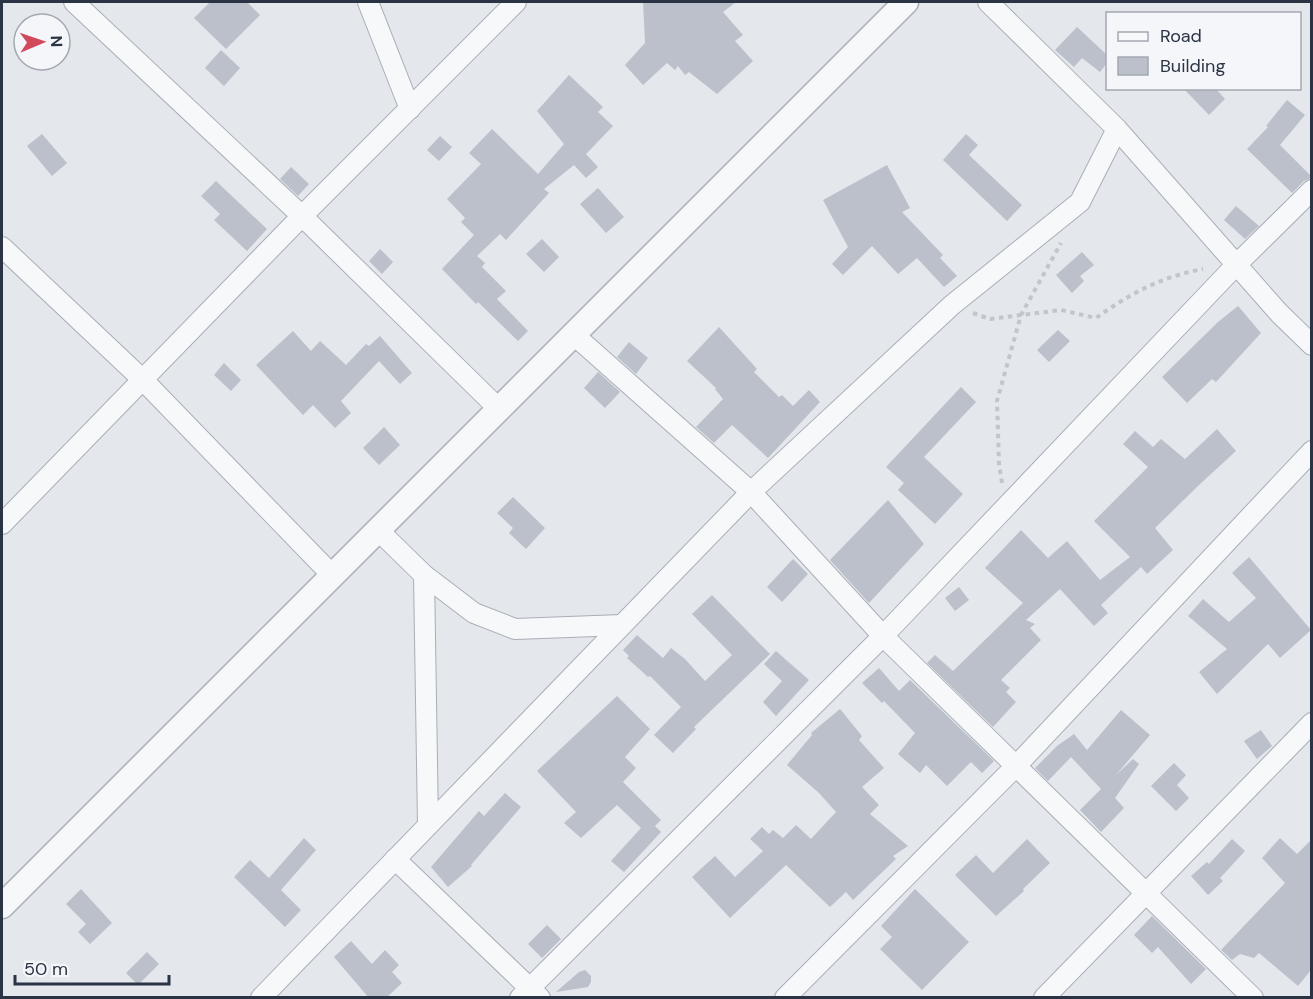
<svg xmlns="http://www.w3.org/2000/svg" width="1313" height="999" viewBox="0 0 1313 999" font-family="'DM Sans',sans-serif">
	<rect width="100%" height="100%" fill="#e4e7ec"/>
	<!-- building -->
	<g fill="#bbc0ca">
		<path d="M210,2H247L260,15L226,49L194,18Z"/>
		<path d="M643,2H736L723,12L743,35L735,41L753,61L717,94L689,72L685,75L678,66L675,70L667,63L643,85L625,65L645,43Z"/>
		<path d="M1077,27L1107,55V63L1100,72L1082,58L1074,67L1055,50Z"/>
		<path d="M221,50L240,68L224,86L205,68Z"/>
		<path d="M569,75L603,107L598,112L613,126L586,154L598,167L586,178L574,165L544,189L549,193L506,240L500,234L477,256L485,263L482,267L506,291L497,299L528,331L518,341L478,302L476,304L442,269L474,235L461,222L465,218L447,199L481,164L469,153L492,129L538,174L564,144L537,111Z"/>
		<path d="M1183,88H1215L1225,99L1209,115Z"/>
		<path d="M1287,100L1305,115L1280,145L1311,176V178L1304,181L1292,193L1247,149L1268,127L1266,126Z"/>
		<path d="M42,134L67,163L52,176L27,146Z"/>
		<path d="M966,134L978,145L969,155L1022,205L1007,221L943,160Z"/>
		<path d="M440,136L452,147L439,161L427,150Z"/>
		<path d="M887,165L910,208L902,212L943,255L940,258L957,276L944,287L917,258L898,274L872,246L843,275L832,264L848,247L823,200Z"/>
		<path d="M291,167L309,184L298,196L280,179Z"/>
		<path d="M216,181L267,229L247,251L214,220L220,214L201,196Z"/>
		<path d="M598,188L624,217L606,233L580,204Z"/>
		<path d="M1236,206L1259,226L1245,239L1224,220Z"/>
		<path d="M542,239L559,257L544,272L526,254Z"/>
		<path d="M380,249L393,262L382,274L369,261Z"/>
		<path d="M1082,252L1094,265L1080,276L1084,281L1072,293L1056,275Z"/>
		<path d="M1238,306L1261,333L1216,382L1212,379L1187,403L1162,377L1218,322Z"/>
		<path d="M719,327L757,369L754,372L779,397L782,395L793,406L809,390L820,402L768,458L732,425L714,443L696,427L723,399L715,389L716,388L687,361Z"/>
		<path d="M1058,330L1070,341L1049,362L1037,350Z"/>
		<path d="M293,331L311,351L320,341L346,365L366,344L369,346L380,336L412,373L400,384L379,361L341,401L351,413L335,428L313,405L303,415L256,365Z"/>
		<path d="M629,342L648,358L636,374L617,357Z"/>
		<path d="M224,363L241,380L231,391L214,375Z"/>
		<path d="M598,372L620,392L605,408L584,388Z"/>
		<path d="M961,387L976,402L924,457L963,494L935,524L898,490L904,483L886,467Z"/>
		<path d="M384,427L400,445L379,465L363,448Z"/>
		<path d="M1217,429L1236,451L1199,485L1155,528L1173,550L1147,574L1141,567L1101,605L1108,613L1094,626L1060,589L1026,620L1035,624L1030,628L1041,640L1001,680L1010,688L1006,692L1016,702L993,727L927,663L935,655L953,671L1023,603L985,568L1021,530L1048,558L1067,541L1100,580L1130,557L1094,521L1148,467L1123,444L1135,431L1153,447L1161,439L1185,459Z"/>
		<path d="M513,497L545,528L526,549L509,533L513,528L497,513Z"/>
		<path d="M888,500L924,544L869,603L830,560Z"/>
		<path d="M1249,557L1311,630L1280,658L1268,644L1217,694L1199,672L1227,649L1188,616L1203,599L1229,622L1256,598L1232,573Z"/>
		<path d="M793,559L808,574L782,602L767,587Z"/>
		<path d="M959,587L969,600L955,611L945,598Z"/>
		<path d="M712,595L770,654L694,727L696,729L673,753L654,735L681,707L650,676L648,677L627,658L629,656L623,650L637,635L663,658L671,648L685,659L705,681L732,655L692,614Z"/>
		<path d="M776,651L809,680L776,716L763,702L782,681L764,664Z"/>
		<path d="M879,668L899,691L910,680L994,761L982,773L971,762L947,786L926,765L920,773L898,754L915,733L884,701L882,703L862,683Z"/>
		<path d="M617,696L650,729L625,757L636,768L623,782L661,820L655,826L661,832L624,872L611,861L641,828L617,805L581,838L564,823L576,812L537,771Z"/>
		<path d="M840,709L862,736L859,740L884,768L862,787L879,805L870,814L908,846L893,856L896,859L853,900L846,892L830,907L786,865L730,918L692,877L715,856L735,877L763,851L750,839L762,827L769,834L773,830L783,838L796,825L811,839L836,812L819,793L787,765L812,735L811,733Z"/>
		<path d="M1121,710L1150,735L1116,775L1133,759L1139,764L1115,798L1124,808L1101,832L1080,810L1101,789L1071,757L1048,781L1035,768L1057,746L1074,734L1087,750Z"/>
		<path d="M1261,730L1272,746L1257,759L1244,741Z"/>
		<path d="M1174,763L1186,775L1177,785L1189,798L1176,811L1151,786Z"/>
		<path d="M505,793L521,807L471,865L472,866L448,887L431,867L479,811L484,816Z"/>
		<path d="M304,838L316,850L281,890L301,910L285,927L234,877L250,860L269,878Z"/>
		<path d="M1280,838L1297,854L1311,840V970L1298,986L1259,953L1254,958L1240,954L1232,960L1221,950L1285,883L1262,858Z"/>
		<path d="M1027,839L1050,863L1023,889L1024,891L996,916L955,875L976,855L993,873Z"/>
		<path d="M1232,839L1245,851L1220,878L1223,881L1208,895L1191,876L1207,862L1209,864Z"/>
		<path d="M81,889L112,923L90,944L78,932L86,924L66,904Z"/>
		<path d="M915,889L969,942L922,990L880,949L892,937L881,926Z"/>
		<path d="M1152,916L1206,969L1191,984L1158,947L1152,953L1134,935Z"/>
		<path d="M547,925L561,939L542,958L528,944Z"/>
		<path d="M351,941L372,964L385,950L399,965L392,972L402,983L386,998H369L334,957Z"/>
		<path d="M147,952L159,964L138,985L126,973Z"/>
		<path d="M585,970L591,976V982L588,987L556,992L579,972Z"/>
	</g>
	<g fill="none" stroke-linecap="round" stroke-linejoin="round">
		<!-- minor casing -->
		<g stroke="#a9aeb7" stroke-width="22">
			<g id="minor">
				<path d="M74,2L302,216L499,409"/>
				<path d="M368,2L410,109"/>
				<path d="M988,2L1117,129L1279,313L1312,345"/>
				<path d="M2,247L143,380L332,575"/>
				<path d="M573,334L751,492L883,636L1253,998"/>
				<path d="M2,524L302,216L516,2"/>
				<path d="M378,530L424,575L474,613L515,629L622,625"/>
				<path d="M424,575L428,825"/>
				<path d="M395,859L540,998"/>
				<path d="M261,998L751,492L952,305L1080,202L1117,129"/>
				<path d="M520,998L883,636L1237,264L1312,190"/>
				<path d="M785,998L1016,766L1312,451"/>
				<path d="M1044,998L1312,723"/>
			</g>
		</g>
		<!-- tertiary casing -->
		<g stroke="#a9aeb7" stroke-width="27">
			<path id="tertiary" d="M2,906L906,2"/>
		</g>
		<!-- path -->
		<g stroke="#c2c5cb" stroke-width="4" stroke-dasharray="4.5 4.5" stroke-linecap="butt">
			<path d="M973,313L990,319L1061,310L1096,318C1131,293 1161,277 1203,269"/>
			<path d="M1002,483L999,464L997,401L1021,315L1061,243"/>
		</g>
		<!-- minor -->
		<use href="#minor" stroke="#f7f8fa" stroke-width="20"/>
		<!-- tertiary -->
		<use href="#tertiary" stroke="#f7f8fa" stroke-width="24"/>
	</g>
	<!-- border -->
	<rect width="1313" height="999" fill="none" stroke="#2b3445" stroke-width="6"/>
	<!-- legend -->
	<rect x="1106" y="12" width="195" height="78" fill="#f4f6f9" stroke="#a4a8b1" stroke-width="1.5"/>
	<rect x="1118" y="32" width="30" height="9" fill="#f7f8fa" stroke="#a4a8b1" stroke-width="1.5"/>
	<text x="1160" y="42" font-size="18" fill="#2b3445">Road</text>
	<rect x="1118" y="57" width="30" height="18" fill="#bbc0ca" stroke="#a4a8b1" stroke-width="1.5"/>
	<text x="1160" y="72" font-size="18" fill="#2b3445">Building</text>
	<!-- north arrow -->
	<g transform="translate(42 42) rotate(88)"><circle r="28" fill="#f4f6f9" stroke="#a4a8b1" stroke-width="1.5"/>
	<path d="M0-4.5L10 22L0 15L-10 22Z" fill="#d1495b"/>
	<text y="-9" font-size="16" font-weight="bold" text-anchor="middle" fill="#2b3445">N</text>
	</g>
	<!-- scale -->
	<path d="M15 975v9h154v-9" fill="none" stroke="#2b3445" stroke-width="3"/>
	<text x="24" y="975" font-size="18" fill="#2b3445" stroke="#f4f6f9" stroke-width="4.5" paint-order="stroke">50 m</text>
</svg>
